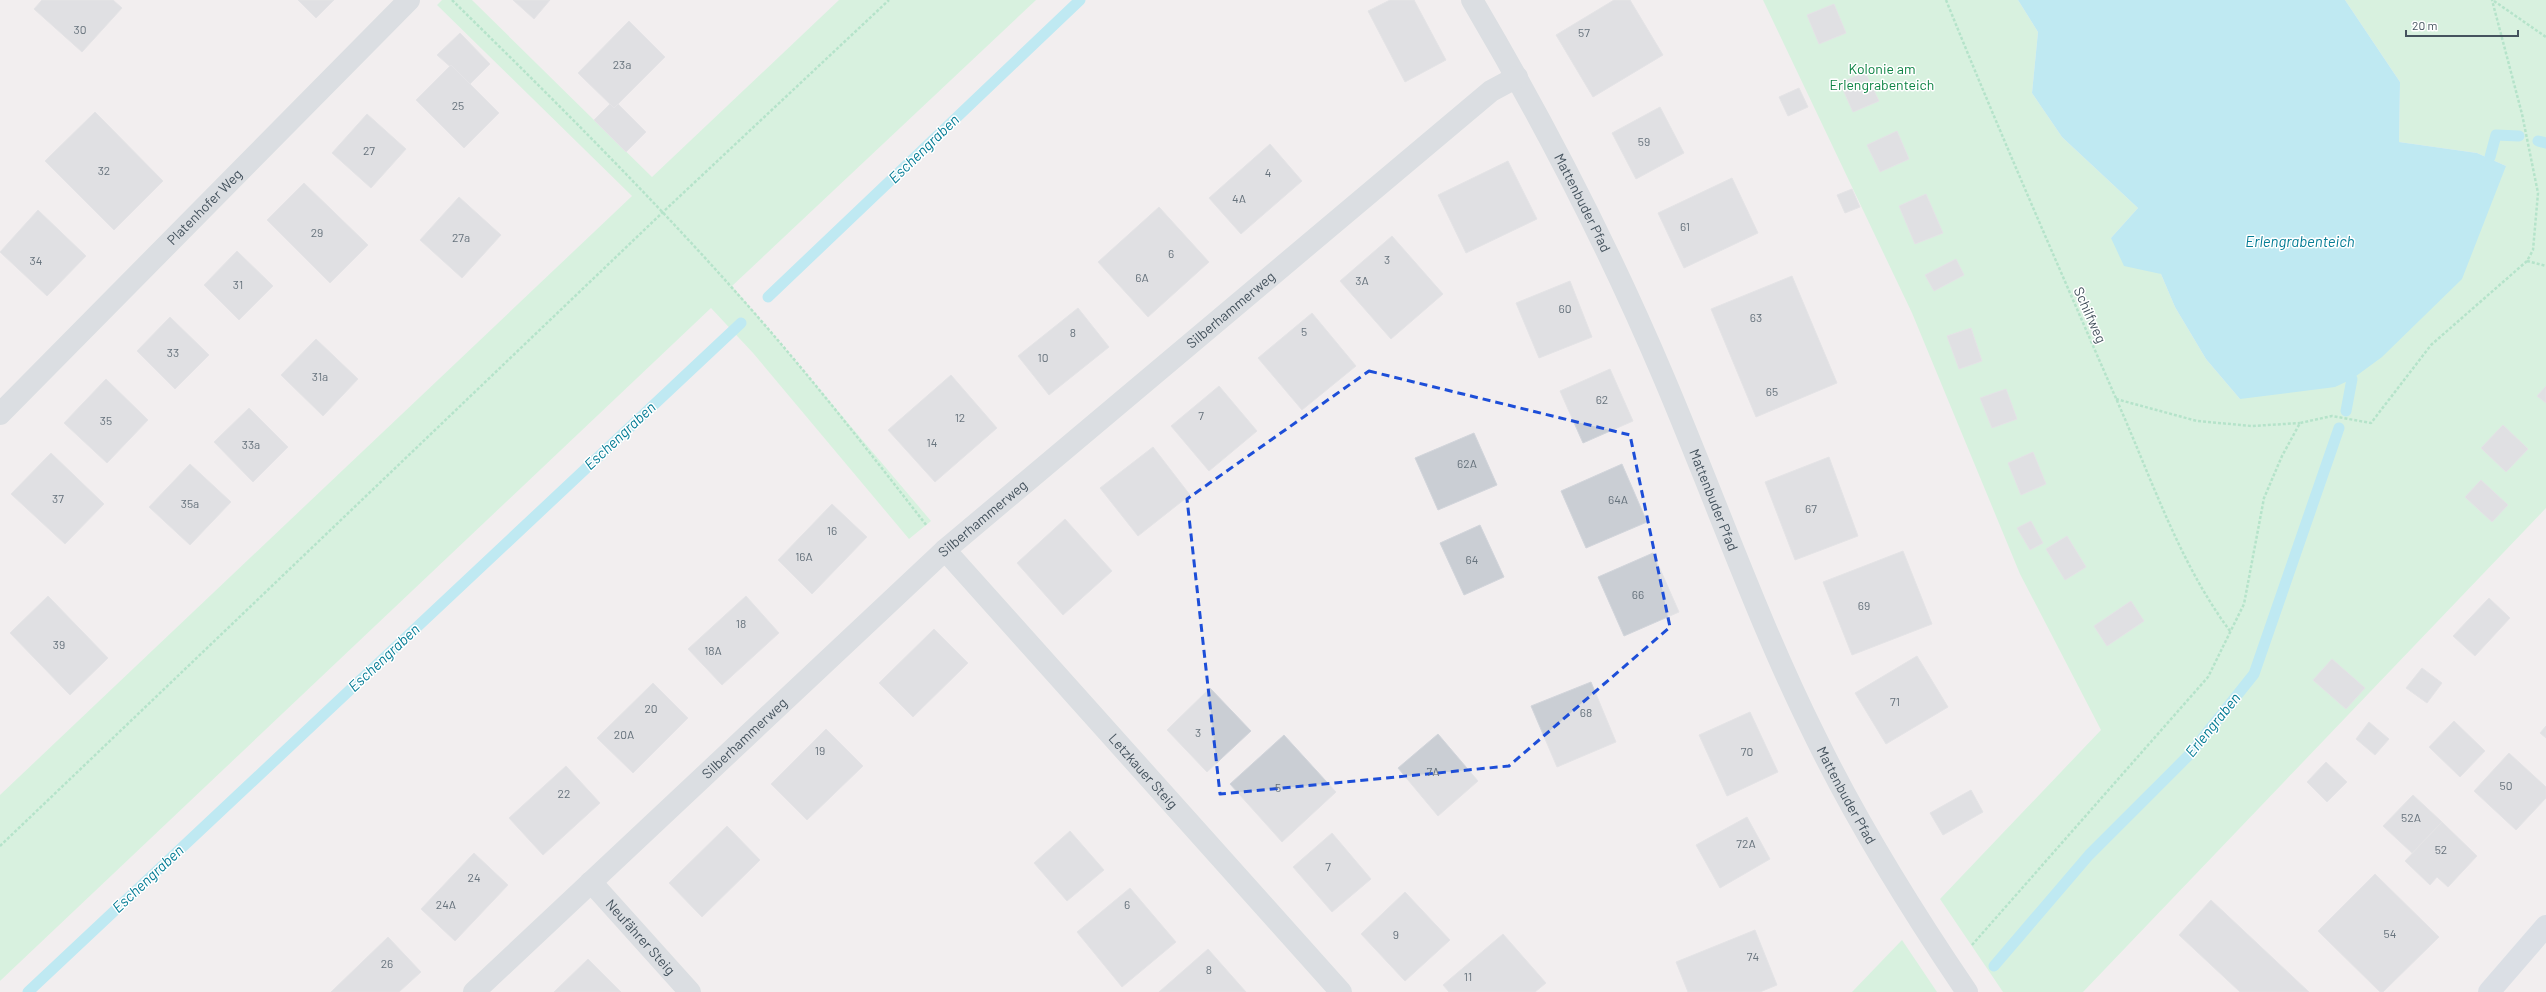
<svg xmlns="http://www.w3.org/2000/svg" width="2546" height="992" viewBox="0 0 2546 992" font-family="Barlow,sans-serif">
	<rect width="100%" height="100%" fill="#f2eeef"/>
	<!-- green -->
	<g fill="#b8f4cd">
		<path d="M442,0H472L652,177L839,0H1036L732,286L931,521L909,539L753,353L711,308L0,981V795L632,196L437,5Z"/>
		<path d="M1763,0H2018L2038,32L2032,93L2062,137L2138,208L2111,238L2161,274L2175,307L2206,359L2240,399L2506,166L2477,153L2399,142L2400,82L2345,0H2546V508L2083,992H2003L1940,899L2101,730L2020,574L1912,313Z"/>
		<path d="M1902,940L1937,992H1852Z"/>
	</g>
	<!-- water -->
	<path fill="#80e2f6" d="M2018,0H2345L2400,82L2399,142L2477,153L2506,166L2462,279L2382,357L2352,379L2335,387L2240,399L2206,359L2175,307L2161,274L2124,266L2111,238L2138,208L2062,137L2032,93L2038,32Z"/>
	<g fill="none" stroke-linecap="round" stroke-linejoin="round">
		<!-- stream -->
		<g stroke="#80e2f6" stroke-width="11">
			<path d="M2538,141L2546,143"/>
			<path d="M2490,157L2496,135L2519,136"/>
			<path d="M768,297L1080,0"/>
			<path d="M2346,411L2352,379"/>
			<path d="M1994,966L2089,855L2190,754L2254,674L2339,428"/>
			<path d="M28,992L741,323"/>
		</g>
	</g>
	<!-- building -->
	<g fill="#caced4" stroke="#d2d5db">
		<path d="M42,0H113L122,8L82,52L34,9Z"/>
		<path d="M298,0H334L316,18Z"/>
		<path d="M513,0H550L534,19Z"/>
		<path d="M1390,0H1414L1446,60L1405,82L1368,11Z"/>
		<path d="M1614,0H1630L1663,55L1593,97L1556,35Z"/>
		<path d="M1834,4L1846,33L1819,44L1807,15Z"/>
		<path d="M629,21L665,57L614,108L578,73Z"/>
		<path d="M460,33L490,64L470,84L437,55Z"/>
		<path d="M451,65L499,113L464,148L416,100Z"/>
		<path d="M1865,72L1879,101L1853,112L1840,83Z"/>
		<path d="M1799,88L1808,107L1788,116L1779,97Z"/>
		<path d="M610,104L614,108L618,104L646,132L626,152L594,120Z"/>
		<path d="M1660,107L1684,153L1636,179L1612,133Z"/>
		<path d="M95,112L163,181L114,230L45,161Z"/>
		<path d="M367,114L406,149L371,188L332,153Z"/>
		<path d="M1897,131L1909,159L1880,172L1867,145Z"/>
		<path d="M1270,144L1302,181L1241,234L1209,198Z"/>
		<path d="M1508,161L1537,219L1466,253L1438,195Z"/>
		<path d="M1732,178L1758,233L1684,268L1658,213Z"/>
		<path d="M304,183L368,245L330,283L267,220Z"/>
		<path d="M1852,189L1860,207L1845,213L1837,195Z"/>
		<path d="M1926,194L1943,233L1915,244L1899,206Z"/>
		<path d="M459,197L501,235L462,278L420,240Z"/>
		<path d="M1159,207L1209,262L1148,317L1098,262Z"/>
		<path d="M38,210L86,256L47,296L0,252Z"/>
		<path d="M1392,236L1443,294L1391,339L1340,281Z"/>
		<path d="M237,251L273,286L239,320L204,285Z"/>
		<path d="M1956,259L1964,275L1934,291L1925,275Z"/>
		<path d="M1792,276L1837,383L1756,417L1711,309Z"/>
		<path d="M1570,281L1592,337L1539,358L1516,303Z"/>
		<path d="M1078,308L1109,347L1049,395L1018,356Z"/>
		<path d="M1312,313L1356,366L1302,410L1258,358Z"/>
		<path d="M170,317L209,355L175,389L137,351Z"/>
		<path d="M1971,328L1982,361L1959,369L1947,336Z"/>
		<path d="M316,339L358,379L323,416L281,375Z"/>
		<path d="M1610,369L1633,421L1583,443L1560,391Z"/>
		<path d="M951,375L997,428L935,482L888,430Z"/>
		<path d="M106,379L148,420L107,463L64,423Z"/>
		<path d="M1219,386L1257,431L1209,471L1171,426Z"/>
		<path d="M2546,386V403L2537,396Z"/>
		<path d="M2006,389L2017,419L1992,428L1980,398Z"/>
		<path d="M249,408L288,447L253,482L214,442Z"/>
		<path d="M2503,425L2528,449L2506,472L2481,448Z"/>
		<path d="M1474,433L1497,485L1438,510L1415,458Z"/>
		<path d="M1153,447L1190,495L1138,536L1100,488Z"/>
		<path d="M2033,452L2046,484L2021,495L2008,463Z"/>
		<path d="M51,453L104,504L65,544L11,494Z"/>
		<path d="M1829,457L1858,536L1795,560L1765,482Z"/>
		<path d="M190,464L231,502L190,545L149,507Z"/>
		<path d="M1622,464L1647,522L1586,548L1561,491Z"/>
		<path d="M2481,480L2508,505L2492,522L2465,497Z"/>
		<path d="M832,504L867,537L812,594L778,560Z"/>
		<path d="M1065,519L1112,571L1063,615L1017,563Z"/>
		<path d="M2031,521L2043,543L2030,550L2017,528Z"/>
		<path d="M1480,525L1504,577L1464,595L1440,543Z"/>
		<path d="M2067,536L2086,567L2065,580L2046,549Z"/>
		<path d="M1903,551L1932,624L1852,655L1823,582Z"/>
		<path d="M1653,553L1679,612L1624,636L1598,577Z"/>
		<path d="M48,596L108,658L70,695L10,633Z"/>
		<path d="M746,596L779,633L722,685L688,649Z"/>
		<path d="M2489,598L2510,618L2475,656L2453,636Z"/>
		<path d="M2131,601L2144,621L2107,646L2094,626Z"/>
		<path d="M934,629L968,663L913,717L879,683Z"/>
		<path d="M1917,656L1948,707L1886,744L1855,693Z"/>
		<path d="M2332,659L2365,688L2346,709L2313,680Z"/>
		<path d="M2422,668L2442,683L2427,703L2406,688Z"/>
		<path d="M1591,682L1616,742L1557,767L1531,706Z"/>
		<path d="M653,683L688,718L633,773L597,738Z"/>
		<path d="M1210,688L1251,731L1207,772L1167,730Z"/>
		<path d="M1750,712L1778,772L1727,796L1699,735Z"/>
		<path d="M2454,721L2485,751L2460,777L2429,747Z"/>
		<path d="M2369,722L2389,739L2375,755L2356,739Z"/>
		<path d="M2546,726V738L2540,733Z"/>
		<path d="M826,729L863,766L807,820L771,784Z"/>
		<path d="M1438,734L1478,781L1438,816L1398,768Z"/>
		<path d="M1284,735L1336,792L1282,842L1230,784Z"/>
		<path d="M2509,753L2546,787V798L2516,830L2474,791Z"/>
		<path d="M2326,762L2347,782L2327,802L2307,782Z"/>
		<path d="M566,766L600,803L543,855L509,818Z"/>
		<path d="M1971,790L1983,812L1943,835L1930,813Z"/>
		<path d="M2413,795L2442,822L2412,853L2383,826Z"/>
		<path d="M1747,817L1770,859L1720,888L1696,845Z"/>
		<path d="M2442,822L2477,856L2448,887L2437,877L2430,885L2405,861Z"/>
		<path d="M727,826L760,860L702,917L669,883Z"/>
		<path d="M1070,831L1104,870L1067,901L1034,863Z"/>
		<path d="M1332,833L1371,879L1332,912L1293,867Z"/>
		<path d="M474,853L508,885L455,941L421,909Z"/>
		<path d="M2375,874L2439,937L2383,992H2380L2318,931Z"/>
		<path d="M1130,888L1176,942L1122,987L1077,932Z"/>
		<path d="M1405,892L1450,940L1405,981L1361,934Z"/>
		<path d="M2211,900L2309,992H2240L2179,935Z"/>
		<path d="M1755,930L1777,985L1760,992H1688L1676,962Z"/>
		<path d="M1503,934L1546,983L1535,992H1449L1443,985Z"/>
		<path d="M388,937L421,972L399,992H331Z"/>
		<path d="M1208,949L1246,992H1159Z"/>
		<path d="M588,959L621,992H554Z"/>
	</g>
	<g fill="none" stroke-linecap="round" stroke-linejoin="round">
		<!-- path -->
		<g stroke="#6cd69e" stroke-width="2.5" stroke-dasharray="3 2" stroke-linecap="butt">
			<path d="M452,0C551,97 650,195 742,299C807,372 867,449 927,526"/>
			<path d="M1946,0C2001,136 2060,270 2118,403C2152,480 2180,564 2230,631"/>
			<path d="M2494,1L2546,37"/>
			<path d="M2527,261L2546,266"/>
			<path d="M2116,399L2197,421L2252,426L2300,423"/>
			<path d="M0,846L663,212L889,0"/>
			<path d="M1972,945L2208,677L2244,604L2264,498L2282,456L2300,423L2332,416L2371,423L2431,345L2527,261L2533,250L2538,193L2522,114L2492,0"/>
		</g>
		<!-- street -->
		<g stroke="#becad2" stroke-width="22">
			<path id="s1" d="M1472,0C1544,122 1609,248 1664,378C1715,498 1758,622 1816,738C1859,826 1912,911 1967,992"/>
			<path id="s2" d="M0,414L409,0"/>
			<path id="s3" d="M945,550L1341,992"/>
			<path id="s4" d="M591,882L690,992"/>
			<path id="s5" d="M474,992L945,550L1491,91L1517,77"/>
		</g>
		<!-- secondary -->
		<path stroke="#bfcdda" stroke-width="22" d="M2489,992L2546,926"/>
	</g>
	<!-- marked area -->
	<path d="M0 0H2546V992H0ZM1369,371L1630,435L1670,627L1509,766L1220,794L1187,499Z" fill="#f2eeef" fill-opacity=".55" fill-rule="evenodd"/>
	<path fill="none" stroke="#1d4ed8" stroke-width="3" stroke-dasharray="8 5" stroke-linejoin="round" d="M1369,371L1630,435L1670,627L1509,766L1220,794L1187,499Z"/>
	<g text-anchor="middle" stroke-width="3" stroke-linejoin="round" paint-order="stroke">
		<!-- number labels -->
		<g font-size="12" fill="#66727c">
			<text x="80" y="34">30</text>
			<text x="1584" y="37">57</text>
			<text x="622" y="69">23a</text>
			<text x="458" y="110">25</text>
			<text x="1644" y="146">59</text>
			<text x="369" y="155">27</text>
			<text x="104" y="175">32</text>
			<text x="1268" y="177">4</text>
			<text x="1239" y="203">4A</text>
			<text x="1685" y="231">61</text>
			<text x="317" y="237">29</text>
			<text x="461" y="242">27a</text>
			<text x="1171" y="258">6</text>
			<text x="1387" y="264">3</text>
			<text x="36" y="265">34</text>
			<text x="1142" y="282">6A</text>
			<text x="1362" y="285">3A</text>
			<text x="238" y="289">31</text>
			<text x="1565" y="313">60</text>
			<text x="1756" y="322">63</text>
			<text x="1304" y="336">5</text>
			<text x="1073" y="337">8</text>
			<text x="173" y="357">33</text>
			<text x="1043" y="362">10</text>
			<text x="320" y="381">31a</text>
			<text x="1772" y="396">65</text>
			<text x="1602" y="404">62</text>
			<text x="1201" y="420">7</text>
			<text x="960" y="422">12</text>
			<text x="106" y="425">35</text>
			<text x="932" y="447">14</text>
			<text x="251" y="449">33a</text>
			<text x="1467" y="468">62A</text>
			<text x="58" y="503">37</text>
			<text x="1618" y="504">64A</text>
			<text x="190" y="508">35a</text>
			<text x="1811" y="513">67</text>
			<text x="832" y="535">16</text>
			<text x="804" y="561">16A</text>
			<text x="1472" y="564">64</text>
			<text x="1638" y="599">66</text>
			<text x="1864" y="610">69</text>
			<text x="741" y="628">18</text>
			<text x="59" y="649">39</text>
			<text x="713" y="655">18A</text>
			<text x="1895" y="706">71</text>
			<text x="651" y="713">20</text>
			<text x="1586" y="717">68</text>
			<text x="1198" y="737">3</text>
			<text x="624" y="739">20A</text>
			<text x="820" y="755">19</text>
			<text x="1747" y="756">70</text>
			<text x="1433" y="776">7A</text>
			<text x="2506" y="790">50</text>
			<text x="1278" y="792">5</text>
			<text x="564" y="798">22</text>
			<text x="2411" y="822">52A</text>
			<text x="1746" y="848">72A</text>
			<text x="2441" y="854">52</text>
			<text x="1328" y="871">7</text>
			<text x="474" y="882">24</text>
			<text x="446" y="909">24A</text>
			<text x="1127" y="909">6</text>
			<text x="2390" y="938">54</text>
			<text x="1396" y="939">9</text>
			<text x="1753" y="961">74</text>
			<text x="387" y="968">26</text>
			<text x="1209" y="974">8</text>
			<text x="1468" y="981">11</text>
		</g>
		<!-- park labels -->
		<g font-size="14" fill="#0c8343" stroke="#fff">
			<text x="1882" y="74">Kolonie am<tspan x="1882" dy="16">Erlengrabenteich</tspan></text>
		</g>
		<!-- street labels -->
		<g font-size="14" fill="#45535e" stroke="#fff">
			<text dy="5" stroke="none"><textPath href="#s1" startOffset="231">Mattenbuder Pfad</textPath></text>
			<text dy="5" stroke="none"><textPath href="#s2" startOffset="291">Platenhofer Weg</textPath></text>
			<text dy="5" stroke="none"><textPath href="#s5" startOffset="1019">Silberhammerweg</textPath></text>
			<text transform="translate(2090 315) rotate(66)" y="5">Schilfweg</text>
			<text dy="5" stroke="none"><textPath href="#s1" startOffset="556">Mattenbuder Pfad</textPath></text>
			<text dy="5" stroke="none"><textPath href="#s5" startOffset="695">Silberhammerweg</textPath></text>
			<text dy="5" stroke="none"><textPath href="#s5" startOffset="371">Silberhammerweg</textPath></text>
			<text dy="5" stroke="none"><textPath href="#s3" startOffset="297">Letzkauer Steig</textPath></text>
			<text dy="5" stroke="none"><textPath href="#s1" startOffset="880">Mattenbuder Pfad</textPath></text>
			<text dy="5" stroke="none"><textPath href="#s4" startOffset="74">Neufährer Steig</textPath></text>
		</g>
		<!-- water labels -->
		<g font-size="15" font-style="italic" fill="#037c95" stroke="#fff">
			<text transform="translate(924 149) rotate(-44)" y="5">Eschengraben</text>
			<text x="2300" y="247">Erlengrabenteich</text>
			<text transform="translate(620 436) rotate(-43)" y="5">Eschengraben</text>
			<text transform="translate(384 658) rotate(-43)" y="5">Eschengraben</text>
			<text transform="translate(2213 725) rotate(-51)" y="5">Erlengraben</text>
			<text transform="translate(148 879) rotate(-43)" y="5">Eschengraben</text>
		</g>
	</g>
	<!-- scale -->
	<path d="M2406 30v6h112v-6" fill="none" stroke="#45535e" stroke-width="2"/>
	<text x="2412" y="30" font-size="12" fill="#45535e" stroke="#ffffff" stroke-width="3" paint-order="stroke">20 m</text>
</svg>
